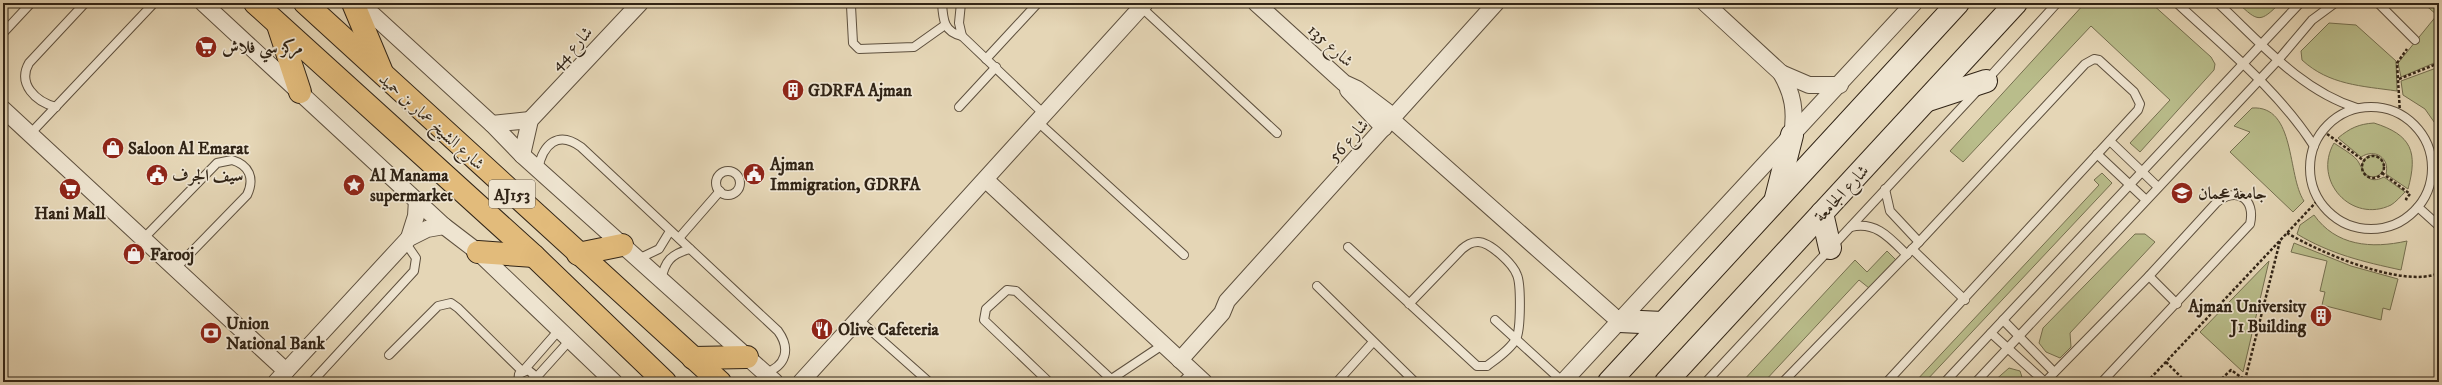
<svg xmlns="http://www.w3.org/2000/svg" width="2442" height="385" viewBox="0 0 2442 385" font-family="'IM FELL DW Pica',Amiri,serif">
	<rect width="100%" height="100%" fill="#e5d6b6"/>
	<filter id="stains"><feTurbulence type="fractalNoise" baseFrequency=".005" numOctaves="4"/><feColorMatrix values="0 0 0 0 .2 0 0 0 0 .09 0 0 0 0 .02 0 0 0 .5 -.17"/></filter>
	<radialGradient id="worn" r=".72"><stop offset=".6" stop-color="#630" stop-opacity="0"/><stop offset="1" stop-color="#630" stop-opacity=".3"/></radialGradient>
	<!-- green -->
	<g fill="#b9bd8b" stroke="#757050">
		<path d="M2085,3H2151L2211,57L2215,64L2214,70L2140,152L2130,143L2170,100L2091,26L1963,162L1950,151Z"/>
		<path d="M2238,3H2280C2260,23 2258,22 2238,3Z"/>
		<path d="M2423,3H2439V61L2401,77L2398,63L2437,15Z"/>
		<path d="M2329,23L2356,25L2396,61L2397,91C2362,86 2329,85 2302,60L2301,51Z"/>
		<path d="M2439,67V129L2425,109L2403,95L2401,81Z"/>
		<path d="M2252,108C2296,105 2287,176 2304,201L2293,212L2230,152L2250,132L2234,126Z"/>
		<path d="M2374,123C2412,135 2418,152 2408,189L2386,174C2390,158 2375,148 2361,157L2338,138C2350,128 2359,124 2374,123Z"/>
		<path d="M2334,143C2341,148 2356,156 2359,163C2365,174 2368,185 2384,177L2405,192C2401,196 2396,202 2391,205C2352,224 2312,181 2334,143Z"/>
		<circle cx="2373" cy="166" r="11"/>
		<path d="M2102,173L2112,183L1925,382H1915L2099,185L2094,180Z"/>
		<path d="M2314,215C2336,246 2371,249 2407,241L2401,270C2364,262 2330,254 2297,234L2300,225Z"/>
		<path d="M2135,234H2145L2155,242L2070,333L2071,347L2060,358L2046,352L2039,343L2043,328Z"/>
		<path d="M2294,243L2351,266L2398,279L2390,310L2383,308L2381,320L2322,305L2325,292L2320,291L2327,261L2291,252Z"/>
		<path d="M1887,251L1896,260L1869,288L1859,280L1764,382H1742L1855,260L1867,272Z"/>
		<path d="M2269,261L2243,372L2200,332Z"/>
		<path d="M2009,368L2020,371L2022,377L2021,382H1993Z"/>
	</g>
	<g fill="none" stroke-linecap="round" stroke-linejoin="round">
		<!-- service casing -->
		<g stroke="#5e503e" stroke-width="10">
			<g id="service">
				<path d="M853,3L851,6L853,43L859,49L914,47L945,25"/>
				<path d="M942,3C943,20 944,32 962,36L959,23L961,3"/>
				<path d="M2177,3C2225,48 2278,90 2314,146"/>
				<path d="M2218,3C2260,42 2301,91 2357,108"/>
				<path d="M2334,3H2351"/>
				<path d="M2378,3L2415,40"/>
				<path d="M1141,7L1277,133"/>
				<path d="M3,33L31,3"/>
				<path d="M962,36L1045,115"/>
				<path d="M986,59L1036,5"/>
				<path d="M1986,81L2057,3"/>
				<path d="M56,107C36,102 17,84 29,63L85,3"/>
				<path d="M959,107L996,67"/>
				<circle cx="2371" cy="168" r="61"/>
				<path d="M1038,122L1184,255"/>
				<path d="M30,134L154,3"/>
				<path d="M2110,141L2158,187"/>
				<path d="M2097,154L2146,200"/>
				<path d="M538,169C543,144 558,130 581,147L778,331C791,349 786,366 765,373"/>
				<circle cx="728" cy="183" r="12"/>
				<path d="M1885,189L1890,211L1919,242"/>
				<path d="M2418,207L2439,226"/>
				<path d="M1851,227C1876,221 1890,238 1907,255"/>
				<path d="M679,238L720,191"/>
				<path d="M143,239L217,163L232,160C249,165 255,178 247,195L175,269"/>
				<path d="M1348,247L1477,366H1487C1496,359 1510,350 1516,339C1521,330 1521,284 1517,275C1513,264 1490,242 1478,242C1471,242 1467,245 1462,249L1409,304"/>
				<path d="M1912,249L1965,300"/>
				<path d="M638,259L659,249L670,231"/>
				<path d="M2149,276L2177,304"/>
				<path d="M661,280C665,261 671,254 690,249"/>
				<path d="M1317,286L1415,382"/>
				<path d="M858,319L929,382"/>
				<path d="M1495,320L1563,382"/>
				<path d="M2003,320L2054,372"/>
				<path d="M1991,333L2045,382"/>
				<path d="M389,355L438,306L451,303L458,308L522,371"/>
				<path d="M524,370L559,330"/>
				<path d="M534,380L570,340"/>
				<path d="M312,382L414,271L416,258L405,242"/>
				<path d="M518,382L519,374L528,370L533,374L534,382"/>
				<path d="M1049,382L984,320L986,309L1007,290L1016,291L1111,379"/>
				<path d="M1107,382L1164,344"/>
				<path d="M1182,382L1193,371"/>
				<path d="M1337,382L1373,342"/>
				<path d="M1706,382L1977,91"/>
				<path d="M1783,382L1919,242L2085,64L2094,59L2099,60L2134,92L2140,104L2138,110L1887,382"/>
				<path d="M1945,382L2300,3"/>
				<path d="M1976,382L2279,59L2312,20L2335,3"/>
				<path d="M2045,382L2149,276L2216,203C2236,186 2256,198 2250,224L2102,382"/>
			</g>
		</g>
		<!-- minor casing -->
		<g stroke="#5e503e" stroke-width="18">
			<g id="minor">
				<path d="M203,3L444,226L478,252L614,382"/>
				<path d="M360,3L492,124L522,155L775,382"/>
				<path d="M1256,3L1344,83L1357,89L1394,117"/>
				<path d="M1705,3L1781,73L1809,85H1840"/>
				<path d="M1781,73C1793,94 1796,111 1792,135"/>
				<path d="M1348,90L1384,128"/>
				<path d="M3,109L286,371"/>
				<path d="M1392,120L1619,321"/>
				<path d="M492,124L530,120"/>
				<path d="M522,155L530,120L640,3"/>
				<path d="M986,180L1204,382"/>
				<path d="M409,238L416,216L417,200"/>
				<path d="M1180,360L1222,313L1227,301L1496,3"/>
				<path d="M276,382L409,238L427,229L444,226"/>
				<path d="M801,382L1145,3"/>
				<path d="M1563,382L1914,3"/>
			</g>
		</g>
		<!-- secondary casing -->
		<g stroke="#312416" stroke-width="24">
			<g id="secondary">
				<path d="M1928,100L1986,81"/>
				<path d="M1776,198L1792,135"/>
				<path d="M1822,213L1830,248"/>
				<path d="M1619,321L1663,323"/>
				<path d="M1609,382L1958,3"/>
				<path d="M1666,382L2016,3"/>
			</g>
		</g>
		<!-- primary casing -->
		<g stroke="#312416" stroke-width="24">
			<g id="primary">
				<path d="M255,3L534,256L665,382"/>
				<path d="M305,3L720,382"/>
				<path d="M353,3L381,70"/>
				<path d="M278,25L300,92"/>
				<path d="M478,252L534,256"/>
				<path d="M578,254L622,245"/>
				<path d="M693,358L747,357"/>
			</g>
		</g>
		<!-- path -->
		<g stroke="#312416" stroke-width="2.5" stroke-dasharray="3 2" stroke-linecap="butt">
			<path d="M2399,79L2439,63"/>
			<path d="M2400,113L2397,63L2407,49"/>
			<path d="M2323,131L2363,160"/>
			<circle cx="2373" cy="167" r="11"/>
			<path d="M2382,173L2410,194L2406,199L2409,200"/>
			<path d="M2287,233C2319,252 2403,289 2439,273"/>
			<path d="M2166,362L2186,382"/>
			<path d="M2245,380L2280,241"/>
			<path d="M2147,382L2319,199"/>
			<path d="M2218,382L2231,370L2248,382"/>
		</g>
		<!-- service -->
		<use href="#service" stroke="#eee4d0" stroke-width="8"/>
		<!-- minor -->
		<use href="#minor" stroke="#eee4d0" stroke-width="16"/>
		<!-- secondary -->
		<use href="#secondary" stroke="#eee4d0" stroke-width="22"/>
		<!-- primary -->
		<use href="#primary" stroke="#e2bb7b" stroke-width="22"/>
	</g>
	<!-- icons -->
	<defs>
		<g id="supermarket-disc" transform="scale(1.15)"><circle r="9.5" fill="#8f2418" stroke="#eee4d0"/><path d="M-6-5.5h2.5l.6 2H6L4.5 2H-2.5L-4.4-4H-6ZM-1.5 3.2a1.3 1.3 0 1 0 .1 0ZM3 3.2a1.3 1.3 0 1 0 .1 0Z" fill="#fff"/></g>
		<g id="building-disc" transform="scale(1.15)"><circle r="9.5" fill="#8f2418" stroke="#eee4d0"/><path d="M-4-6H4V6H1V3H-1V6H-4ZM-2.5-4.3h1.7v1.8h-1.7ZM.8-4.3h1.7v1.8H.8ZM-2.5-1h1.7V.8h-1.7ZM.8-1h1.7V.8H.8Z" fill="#fff"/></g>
		<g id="shop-disc" transform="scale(1.15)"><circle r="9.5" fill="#8f2418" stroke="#eee4d0"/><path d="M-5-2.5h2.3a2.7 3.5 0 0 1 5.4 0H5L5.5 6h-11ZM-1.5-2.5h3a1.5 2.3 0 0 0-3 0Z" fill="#fff"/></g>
		<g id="civic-disc" transform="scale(1.15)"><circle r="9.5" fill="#8f2418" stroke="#eee4d0"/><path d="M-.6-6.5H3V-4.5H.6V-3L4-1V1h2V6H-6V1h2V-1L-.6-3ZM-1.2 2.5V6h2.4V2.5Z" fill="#fff"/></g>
		<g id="sight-disc" transform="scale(1.15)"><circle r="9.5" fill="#8f2418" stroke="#eee4d0"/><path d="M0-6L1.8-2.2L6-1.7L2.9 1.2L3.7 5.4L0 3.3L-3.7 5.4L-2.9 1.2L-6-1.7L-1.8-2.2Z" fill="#fff"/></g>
		<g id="university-disc" transform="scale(1.15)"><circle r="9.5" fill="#8f2418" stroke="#eee4d0"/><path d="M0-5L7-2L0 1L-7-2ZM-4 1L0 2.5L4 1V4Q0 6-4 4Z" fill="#fff"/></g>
		<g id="restaurant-disc" transform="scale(1.15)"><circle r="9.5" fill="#8f2418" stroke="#eee4d0"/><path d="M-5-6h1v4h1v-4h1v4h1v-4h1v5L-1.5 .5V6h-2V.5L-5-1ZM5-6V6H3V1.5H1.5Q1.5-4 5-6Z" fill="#fff"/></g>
		<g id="bank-disc" transform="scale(1.15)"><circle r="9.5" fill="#8f2418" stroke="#eee4d0"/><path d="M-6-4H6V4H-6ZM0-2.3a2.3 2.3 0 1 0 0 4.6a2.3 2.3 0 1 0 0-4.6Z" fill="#fff"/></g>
	</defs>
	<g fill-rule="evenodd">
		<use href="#supermarket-disc" x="206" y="47"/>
		<use href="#building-disc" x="793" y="90"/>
		<use href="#shop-disc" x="113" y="148"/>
		<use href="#civic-disc" x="754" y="174"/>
		<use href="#civic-disc" x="157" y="175"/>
		<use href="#sight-disc" x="354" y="185"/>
		<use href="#supermarket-disc" x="70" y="189"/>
		<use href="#university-disc" x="2182" y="193"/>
		<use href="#shop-disc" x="134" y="254"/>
		<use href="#building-disc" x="2321" y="316"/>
		<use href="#restaurant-disc" x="822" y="329"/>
		<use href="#bank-disc" x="211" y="333"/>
	</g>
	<g text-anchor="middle" stroke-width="3.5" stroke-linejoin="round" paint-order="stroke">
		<!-- shield labels -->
		<rect fill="#eee4d0" stroke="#6a5e4e" stroke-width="1" x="489" y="180" width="46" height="28" rx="3"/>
		<g font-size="16" font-weight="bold" fill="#312416">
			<text x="512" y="200">AJ153</text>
		</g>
		<!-- street labels -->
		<g font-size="17" fill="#312416" stroke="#eee4d0">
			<text transform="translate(1331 45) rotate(42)" y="6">شارع 135</text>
			<text transform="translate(571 48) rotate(-47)" y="6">شارع 44</text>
			<text transform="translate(432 121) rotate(42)" y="6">شارع الشيخ عمار بن حميد</text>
			<text transform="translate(1348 140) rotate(-48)" y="6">شارع 56</text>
			<text transform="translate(1841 193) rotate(-47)" y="6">شارع الجامعة</text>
		</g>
		<!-- poi labels -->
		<g font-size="17" font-weight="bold" fill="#312416" stroke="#eee4d0" text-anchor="start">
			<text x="222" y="53">مركز سي فلاش</text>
			<text x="808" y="96">GDRFA Ajman</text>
			<text x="128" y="154">Saloon Al Emarat</text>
			<text x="770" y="170">Ajman<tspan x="770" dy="20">Immigration, GDRFA</tspan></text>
			<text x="172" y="181">سيف الجرف</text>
			<text x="370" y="181">Al Manama<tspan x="370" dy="20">supermarket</tspan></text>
			<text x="2198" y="199">جامعة عجمان</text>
			<text x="70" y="219" text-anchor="middle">Hani Mall</text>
			<text x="150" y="260">Farooj</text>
			<text x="2306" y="312" text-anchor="end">Ajman University<tspan x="2306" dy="20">J1 Building</tspan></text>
			<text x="226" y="329">Union<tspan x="226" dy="20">National Bank</tspan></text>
			<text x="838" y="335">Olive Cafeteria</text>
		</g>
	</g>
	<!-- margin -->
	<rect width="2442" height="385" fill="none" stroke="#e5d6b6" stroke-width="16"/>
	<rect x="4" y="4" width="2434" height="377" fill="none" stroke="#312416" stroke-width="2"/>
	<rect x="8" y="8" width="2426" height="369" fill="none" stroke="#312416"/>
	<rect width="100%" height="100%" filter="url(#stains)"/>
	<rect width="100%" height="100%" fill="url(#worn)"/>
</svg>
